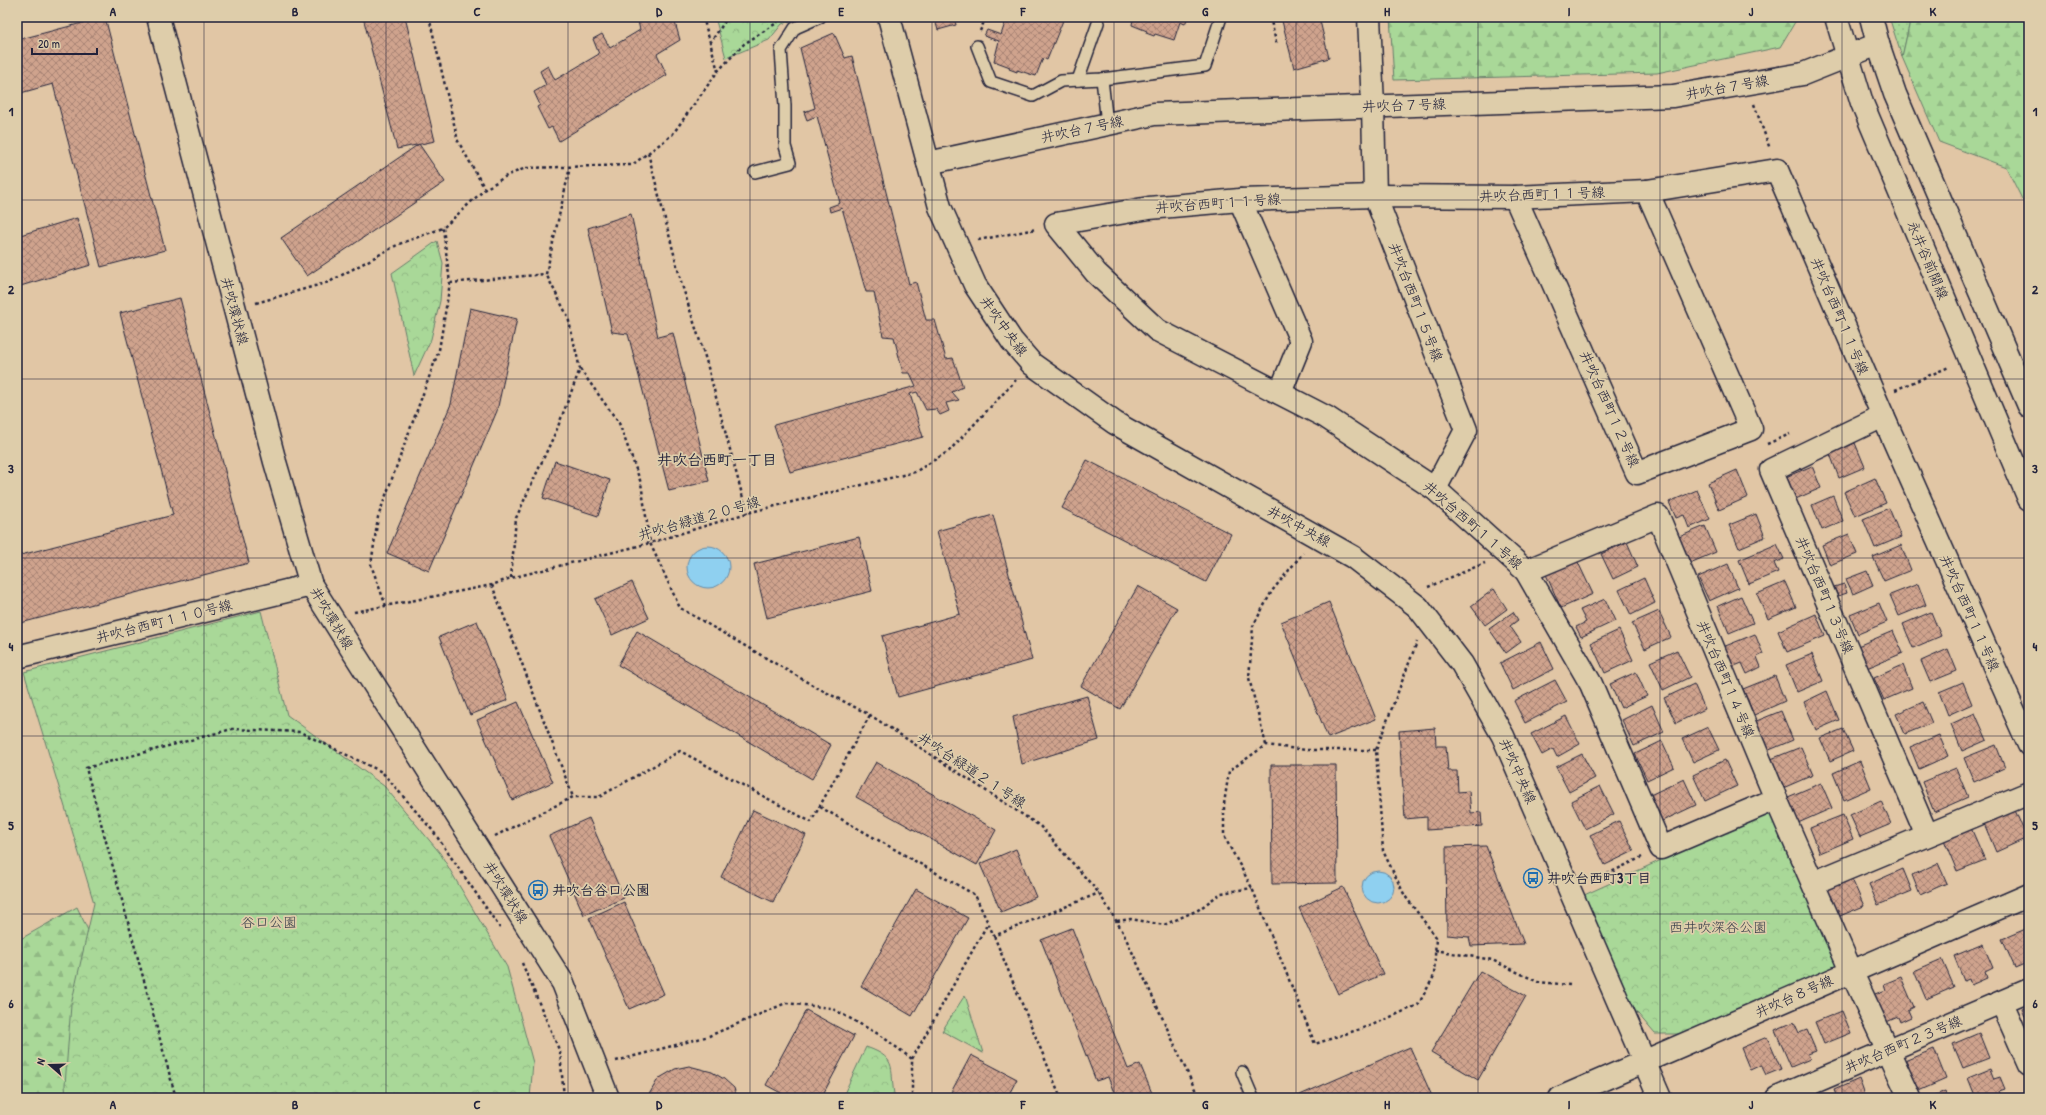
<svg xmlns="http://www.w3.org/2000/svg" width="2046" height="1115" viewBox="0 0 2046 1115" font-family="'Patrick Hand','Klee One',sans-serif">
	<defs>
		<pattern id="grass-dots" width="8" height="8" patternUnits="userSpaceOnUse"><rect width="8" height="8" fill="#a9d898"/><path d="M2 2h.1M6 6h.1" fill="none" stroke="#91b984" stroke-width="1.8" stroke-linecap="round"/></pattern>
		<pattern id="forest-firs" width="22" height="20" patternUnits="userSpaceOnUse"><rect width="22" height="20" fill="#a9d898"/><path d="M5 1l3.5 6h-7zM16 11l3.5 6h-7z" fill="#91b984"/></pattern>
		<pattern id="park-crowns" width="20" height="18" patternUnits="userSpaceOnUse"><rect width="20" height="18" fill="#a9d898"/><path d="M2 6a3 3 0 1 1 6 0M12 15a3 3 0 1 1 6 0" fill="none" stroke="#91b984"/></pattern>
		<pattern id="building-cross-hatch" width="8" height="8" patternUnits="userSpaceOnUse"><rect width="8" height="8" fill="#cfa38d"/><path d="M0 0l8 8M0 8l8-8" fill="none" stroke="#a88474"/></pattern>
	</defs>
	<rect width="100%" height="100%" fill="#e1c6a5"/>
	<filter id="ink" filterUnits="userSpaceOnUse"><feTurbulence type="fractalNoise" baseFrequency=".025" numOctaves="2"/><feDisplacementMap in="SourceGraphic" scale="8" xChannelSelector="R" yChannelSelector="G"/><feConvolveMatrix kernelMatrix="1 2 1 2 8 2 1 2 1" color-interpolation-filters="sRGB"/></filter>
	<g filter="url(#ink)">
		<!-- grass -->
		<path fill="url(#grass-dots)" stroke="#667d6a" d="M1889,17H1911L1902,57Z"/>
		<!-- forest -->
		<g fill="url(#forest-firs)" stroke="#667d6a">
			<path d="M1390,17H1798L1780,47L1657,73L1394,80Z"/>
			<path d="M1911,17H2029V213L2006,167L1939,142L1902,57Z"/>
			<path d="M77,907L123,1004L142,1098H17V941Z"/>
		</g>
		<!-- park -->
		<g fill="url(#park-crowns)" stroke="#667d6a">
			<path d="M715,17H801L782,24L769,40L726,58Z"/>
			<path d="M437,241L443,263L440,301L431,339L414,376L392,273Z"/>
			<path d="M261,611L287,715L384,786L440,853L507,967L533,1063L530,1098H66L65,1085L71,1005L94,903L24,672Z"/>
			<path d="M1769,811L1839,966L1684,1034H1655L1633,1008L1582,896Z"/>
			<path d="M965,995L983,1053L942,1031Z"/>
			<path d="M866,1047C901,1059 888,1070 895,1098H842Z"/>
		</g>
		<!-- water -->
		<g fill="#8fd0f0" stroke="#638aa8">
			<circle cx="708" cy="567" r="21"/>
			<circle cx="1378" cy="887" r="16"/>
		</g>
		<!-- building -->
		<g fill="url(#building-cross-hatch)" stroke="#22223b">
			<path d="M105,17L165,250L101,267L53,84L17,94V40Z"/>
			<path d="M363,17H405L435,141L397,149Z"/>
			<path d="M637,17H680L674,19L680,40L657,54L667,75L559,141L552,127L548,129L537,107L540,105L534,92L546,85L540,71L548,66L555,80L599,54L593,39L602,34L610,48L640,30Z"/>
			<path d="M934,17H954L956,25L938,30Z"/>
			<path d="M997,17L1064,18L1047,60L1043,58L1036,76L1017,70V72L1009,69L1010,67L994,61L999,41L984,36L987,30L1001,35L1005,23L997,19Z"/>
			<path d="M1132,17H1188L1185,24L1180,22L1174,40L1155,34L1154,36L1146,33L1147,31L1132,25L1133,19Z"/>
			<path d="M1281,17H1319L1329,58L1294,68Z"/>
			<path d="M834,33L845,58L852,56L909,284L916,282L926,320H935L946,359L953,358L963,387L952,392L959,400L946,403L949,411L940,415L936,409L926,410L917,392L910,394L923,437L790,472L774,425L916,386L910,373H903L894,337L883,336L874,292H866L842,208L830,212L829,207L840,203L817,116L807,120L804,112L815,108L800,48Z"/>
			<path d="M419,144L445,182L307,276L281,238Z"/>
			<path d="M631,214L658,337L673,333L709,481L669,491L628,334L612,332L588,228Z"/>
			<path d="M77,218L91,265L17,287V236Z"/>
			<path d="M180,298L249,563L17,624V556L173,515L120,313Z"/>
			<path d="M470,308L517,319L497,411L429,571L387,553L451,404Z"/>
			<path d="M1855,443L1865,467L1839,478L1830,454Z"/>
			<path d="M1087,460L1231,534L1206,582L1062,508Z"/>
			<path d="M555,461L610,480L598,516L543,498Z"/>
			<path d="M1812,466L1821,488L1791,501L1781,479Z"/>
			<path d="M1737,470L1748,497L1719,510L1708,483Z"/>
			<path d="M1875,478L1886,503L1855,516L1844,492Z"/>
			<path d="M1697,490L1710,519L1689,528L1684,515L1676,518L1669,502Z"/>
			<path d="M1833,496L1843,521L1822,530L1812,505Z"/>
			<path d="M1889,508L1901,537L1875,548L1863,519Z"/>
			<path d="M1756,514L1765,537L1739,548L1729,525Z"/>
			<path d="M993,515L1032,660L898,697L882,636L960,614L937,531Z"/>
			<path d="M1705,526L1716,552L1690,563L1679,537Z"/>
			<path d="M1849,534L1857,554L1830,565L1822,545Z"/>
			<path d="M859,537L872,591L767,618L754,564Z"/>
			<path d="M1627,542L1638,567L1613,579L1601,554Z"/>
			<path d="M1777,544L1784,559L1774,563L1778,572L1749,584L1739,560Z"/>
			<path d="M1901,545L1911,570L1884,581L1873,557Z"/>
			<path d="M1575,556L1593,594L1561,608L1544,570Z"/>
			<path d="M1728,564L1738,588L1709,601L1698,577Z"/>
			<path d="M1867,571L1873,585L1853,594L1846,579Z"/>
			<path d="M1644,578L1655,603L1631,615L1619,590Z"/>
			<path d="M632,582L649,618L612,635L595,599Z"/>
			<path d="M1785,582L1796,607L1768,619L1757,594Z"/>
			<path d="M1844,584L1847,593L1838,596L1834,587Z"/>
			<path d="M1918,584L1926,605L1899,616L1890,595Z"/>
			<path d="M1138,586L1177,608L1120,709L1081,686Z"/>
			<path d="M1494,589L1507,609L1485,625L1471,606Z"/>
			<path d="M1741,596L1753,623L1729,633L1718,606Z"/>
			<path d="M1605,599L1615,621L1581,637L1576,627L1586,622L1580,610Z"/>
			<path d="M1329,602L1376,719L1328,738L1281,622Z"/>
			<path d="M1879,603L1887,622L1858,634L1850,615Z"/>
			<path d="M1659,611L1671,637L1645,649L1632,623Z"/>
			<path d="M1513,612L1518,620L1510,626L1521,642L1506,653L1489,629Z"/>
			<path d="M1931,612L1941,636L1913,648L1903,624Z"/>
			<path d="M1816,614L1825,636L1787,652L1778,631Z"/>
			<path d="M477,621L508,700L470,715L439,637Z"/>
			<path d="M1619,630L1633,660L1605,673L1591,643Z"/>
			<path d="M637,631L831,745L812,779L618,665Z"/>
			<path d="M1893,631L1903,653L1862,670L1853,648Z"/>
			<path d="M1755,634L1763,654L1757,657L1761,667L1747,674L1742,663L1732,667L1723,647Z"/>
			<path d="M1541,642L1554,669L1513,690L1500,663Z"/>
			<path d="M1948,649L1957,671L1930,682L1921,661Z"/>
			<path d="M1677,650L1690,677L1663,690L1650,662Z"/>
			<path d="M1812,654L1823,681L1797,692L1786,665Z"/>
			<path d="M1903,665L1912,688L1884,700L1874,678Z"/>
			<path d="M1636,672L1647,696L1621,708L1610,684Z"/>
			<path d="M1775,676L1785,701L1754,715L1743,689Z"/>
			<path d="M1555,680L1567,702L1525,723L1514,701Z"/>
			<path d="M1963,682L1972,704L1948,715L1939,692Z"/>
			<path d="M1694,684L1705,709L1676,723L1664,698Z"/>
			<path d="M1827,691L1839,720L1816,730L1804,702Z"/>
			<path d="M1087,696L1099,740L1022,764L1013,717Z"/>
			<path d="M518,702L553,782L512,800L477,720Z"/>
			<path d="M1923,702L1932,723L1905,734L1896,714Z"/>
			<path d="M1652,705L1664,732L1634,746L1622,720Z"/>
			<path d="M1781,711L1793,740L1767,751L1754,722Z"/>
			<path d="M1975,713L1987,740L1962,751L1951,724Z"/>
			<path d="M1566,716L1580,744L1557,757L1553,749L1542,755L1531,734Z"/>
			<path d="M1708,727L1719,750L1693,762L1682,739Z"/>
			<path d="M1435,728L1436,746H1446L1448,771H1457L1458,792L1469,791L1471,813L1481,812L1482,826L1427,830V817L1405,819L1399,731Z"/>
			<path d="M1843,729L1853,751L1830,761L1820,738Z"/>
			<path d="M1939,735L1948,756L1919,769L1910,747Z"/>
			<path d="M1662,741L1674,767L1647,780L1635,754Z"/>
			<path d="M1996,745L2005,768L1974,782L1964,758Z"/>
			<path d="M1801,747L1813,775L1783,788L1771,759Z"/>
			<path d="M1582,754L1595,778L1569,792L1556,767Z"/>
			<path d="M1725,760L1737,786L1705,801L1693,775Z"/>
			<path d="M1860,761L1871,788L1844,800L1833,773Z"/>
			<path d="M876,762L996,830L977,865L856,797Z"/>
			<path d="M1271,765H1336L1337,883L1272,884Z"/>
			<path d="M1956,768L1968,797L1934,812L1922,782Z"/>
			<path d="M1684,779L1696,805L1660,822L1648,796Z"/>
			<path d="M1821,783L1832,808L1798,823L1788,797Z"/>
			<path d="M1600,786L1614,814L1585,829L1571,801Z"/>
			<path d="M1881,801L1891,824L1860,837L1850,815Z"/>
			<path d="M2014,808L2027,838L1996,852L1983,821Z"/>
			<path d="M753,810L806,835L773,902L721,877Z"/>
			<path d="M2029,811V823L2025,813Z"/>
			<path d="M1843,815L1853,839L1820,853L1810,828Z"/>
			<path d="M589,818L624,898L584,915L549,836Z"/>
			<path d="M1619,821L1634,851L1605,865L1590,835Z"/>
			<path d="M1971,828L1985,860L1957,871L1944,840Z"/>
			<path d="M1486,846L1524,944L1471,946L1469,937L1447,935L1446,847Z"/>
			<path d="M1016,849L1036,897L1001,912L980,864Z"/>
			<path d="M1938,863L1947,883L1920,895L1912,875Z"/>
			<path d="M1903,869L1912,891L1878,905L1869,884Z"/>
			<path d="M1851,877L1864,906L1835,918L1823,889Z"/>
			<path d="M1343,887L1383,974L1338,994L1299,908Z"/>
			<path d="M916,889L968,918L912,1016L861,986Z"/>
			<path d="M624,902L664,994L629,1009L589,918Z"/>
			<path d="M1072,928L1128,1069L1140,1064L1154,1098H1116L1108,1077L1096,1081L1041,940Z"/>
			<path d="M2028,928L2029,962L2015,968L2002,939Z"/>
			<path d="M1983,944L1993,968L1985,972L1987,978L1971,985L1969,979L1964,981L1954,956Z"/>
			<path d="M1942,959L1954,987L1926,999L1914,971Z"/>
			<path d="M1480,971L1526,996L1478,1080L1431,1052Z"/>
			<path d="M1901,977L1914,1007L1908,1010L1911,1017L1900,1022L1898,1017L1884,1023L1872,995L1886,990L1884,984Z"/>
			<path d="M2029,1005V1026L2022,1008Z"/>
			<path d="M806,1010L854,1036L821,1098H790L766,1085Z"/>
			<path d="M1842,1011L1851,1033L1824,1044L1815,1022Z"/>
			<path d="M1794,1022L1799,1033L1807,1030L1816,1051L1808,1054L1810,1059L1791,1067L1775,1030Z"/>
			<path d="M1979,1033L1989,1058L1963,1068L1953,1044Z"/>
			<path d="M1767,1037L1781,1069L1766,1075L1761,1065L1750,1070L1741,1048Z"/>
			<path d="M1410,1047L1432,1096L1426,1098H1293Z"/>
			<path d="M1934,1049L1946,1079L1914,1093L1902,1062Z"/>
			<path d="M971,1055L1017,1079L1007,1098H948Z"/>
			<path d="M689,1066L712,1072L724,1079L734,1088L737,1098H647L658,1079L675,1069Z"/>
			<path d="M1990,1069L1994,1079L2000,1077L2005,1089L1999,1091L2002,1098H1976L1968,1078Z"/>
			<path d="M1859,1079L1866,1098H1837L1834,1090Z"/>
			<path d="M1945,1091L1948,1098H1929Z"/>
			<path d="M1823,1093L1825,1098H1811Z"/>
		</g>
		<g fill="none" stroke-linecap="round" stroke-linejoin="round">
			<!-- service casing -->
			<g stroke="#22223b" stroke-width="14">
				<g id="service">
					<path d="M977,46L991,82L1033,96L1061,81L1102,79L1205,66L1221,17"/>
					<path d="M1102,79L1107,124"/>
					<path d="M1078,80L1098,23"/>
					<path d="M755,172L790,163L785,146V106L781,50L795,28L820,17"/>
					<path d="M1242,1072L1253,1098"/>
				</g>
			</g>
			<!-- minor casing -->
			<g stroke="#22223b" stroke-width="25">
				<g id="minor">
					<path d="M1373,106L1375,196L1466,430L1435,489"/>
					<path d="M1515,197L1637,473L1751,429L1647,191"/>
					<path d="M1240,200L1301,341L1280,393"/>
					<path d="M1883,416L1771,470L1927,835"/>
					<path d="M1526,571L1658,516L1776,799L1851,971L1910,1098"/>
					<path d="M1776,799L1661,848L1591,684L1526,571L1435,489L1326,417L1157,330L1096,273L1056,224L1149,208L1240,200L1375,196L1515,197L1647,191L1777,170L1883,416L2029,745"/>
					<path d="M1813,883L2029,793"/>
					<path d="M2002,1003L2029,1064"/>
					<path d="M1777,1098L2029,990"/>
				</g>
			</g>
			<!-- tertiary casing -->
			<g stroke="#22223b" stroke-width="25">
				<g id="tertiary">
					<path d="M158,17L275,462L311,585L563,983L608,1098"/>
					<path d="M889,17L940,207L975,285L1012,341L1032,364L1115,423L1353,557L1418,607L1462,664L1503,736L1660,1098"/>
					<path d="M1369,17L1373,106"/>
					<path d="M1836,17L1862,103L2029,499"/>
					<path d="M1871,17L1878,44L1895,94L2029,406"/>
					<path d="M928,163L1154,114L1673,96L1803,74L1878,44"/>
					<path d="M17,657L311,585"/>
					<path d="M1560,1098L2029,895"/>
				</g>
			</g>
			<!-- path -->
			<g stroke="#22223b" stroke-width="2.5" stroke-dasharray="3 3" stroke-linecap="butt">
				<path d="M429,17L458,141L485,189"/>
				<path d="M703,17L718,71"/>
				<path d="M1270,17L1277,46"/>
				<path d="M980,31L986,17"/>
				<path d="M710,43L728,17"/>
				<path d="M1754,104L1770,149"/>
				<path d="M648,153L682,285L706,360L747,513"/>
				<path d="M978,240L1036,229"/>
				<path d="M450,283L546,274"/>
				<path d="M256,303L329,282L399,244L443,228L485,189L508,175L526,168L632,165L672,135L718,71L744,44L778,22"/>
				<path d="M580,369L619,423L641,483L650,543L680,608L814,686L870,715L1040,826L1099,893L1123,932L1199,1098"/>
				<path d="M1895,390L1949,367"/>
				<path d="M1767,444L1790,434"/>
				<path d="M511,578L516,518L557,429L580,369L568,317L546,274L570,167"/>
				<path d="M492,585L573,797"/>
				<path d="M1428,587L1485,563"/>
				<path d="M386,606L371,565L378,517L439,350L450,283L443,228"/>
				<path d="M354,612L492,585L511,578L650,543L747,513L915,472L949,451L1016,380"/>
				<path d="M1266,745L1249,678L1253,626L1272,591L1303,553"/>
				<path d="M1376,750H1306L1266,745L1229,771L1224,804V836L1252,888L1315,1044L1372,1025L1418,1005L1434,976L1436,937L1405,896L1383,851L1376,750L1417,642"/>
				<path d="M820,807L975,895L994,936L1099,893"/>
				<path d="M495,836L573,797H599L680,751L811,822L870,715"/>
				<path d="M1591,882L1642,857"/>
				<path d="M1117,921L1131,919L1164,925L1198,910L1221,893L1252,888"/>
				<path d="M994,936L1061,1098"/>
				<path d="M1435,950L1492,960L1538,982L1570,985"/>
				<path d="M522,963L560,1052L564,1098"/>
				<path d="M912,1059L988,923"/>
				<path d="M616,1061L709,1036L786,1003L831,1008L880,1035L912,1059V1098"/>
				<path d="M176,1098L86,768L232,729L300,732L382,772L433,831L500,928"/>
			</g>
			<!-- service -->
			<use href="#service" stroke="#decdaa" stroke-width="11"/>
			<!-- minor -->
			<use href="#minor" stroke="#decdaa" stroke-width="22"/>
			<!-- tertiary -->
			<use href="#tertiary" stroke="#decdaa" stroke-width="22"/>
		</g>
	</g>
	<!-- grid -->
	<path fill="none" stroke="#22223b" stroke-width="1" stroke-opacity="0.55" d="M204,17V1098M386,17V1098M568,17V1098M750,17V1098M932,17V1098M1114,17V1098M1296,17V1098M1478,17V1098M1660,17V1098M1842,17V1098M17,200H2029M17,379H2029M17,558H2029M17,736H2029M17,914H2029"/>
	<!-- icons -->
	<defs>
		<g id="bus-ring" transform="scale(1)"><circle r="9.5" fill="#decdaa" stroke="#1f6fb2" stroke-width="1.5"/><path d="M-5-6H5V4H4V6H2V4H-2V6H-4V4H-5ZM-3.5-4V0h7V-4ZM-3.5 1.2v1.5H-2V1.2ZM2 1.2v1.5H3.5V1.2Z" fill="#1f6fb2"/></g>
	</defs>
	<g fill-rule="evenodd">
		<use href="#bus-ring" x="1533" y="878"/>
		<use href="#bus-ring" x="538" y="890"/>
	</g>
	<g text-anchor="middle" stroke-width="3.5" stroke-linejoin="round" paint-order="stroke">
		<!-- street labels -->
		<g font-size="14" fill="#22223b" stroke="#decdaa">
			<text transform="translate(1727 87) rotate(-10)" y="5">井吹台７号線</text>
			<text transform="translate(1404 105) rotate(-2)" y="5">井吹台７号線</text>
			<text transform="translate(1082 129) rotate(-12)" y="5">井吹台７号線</text>
			<text transform="translate(1542 194) rotate(-2)" y="5">井吹台西町１１号線</text>
			<text transform="translate(1218 203) rotate(-4)" y="5">井吹台西町１１号線</text>
			<text transform="translate(1928 260) rotate(67)" y="5">永井谷前開線</text>
			<text transform="translate(1416 302) rotate(69)" y="5">井吹台西町１５号線</text>
			<text transform="translate(235 311) rotate(75)" y="5">井吹環状線</text>
			<text transform="translate(1840 316) rotate(67)" y="5">井吹台西町１１号線</text>
			<text transform="translate(1004 326) rotate(54)" y="5">井吹中央線</text>
			<text transform="translate(1610 409) rotate(66)" y="5">井吹台西町１２号線</text>
			<text transform="translate(699 518) rotate(-16)" y="5">井吹台緑道２０号線</text>
			<text transform="translate(1473 525) rotate(41)" y="5">井吹台西町１１号線</text>
			<text transform="translate(1299 526) rotate(29)" y="5">井吹中央線</text>
			<text transform="translate(1825 595) rotate(67)" y="5">井吹台西町１３号線</text>
			<text transform="translate(1970 613) rotate(66)" y="5">井吹台西町１１号線</text>
			<text transform="translate(332 618) rotate(59)" y="5">井吹環状線</text>
			<text transform="translate(164 621) rotate(-14)" y="5">井吹台西町１１０号線</text>
			<text transform="translate(1726 679) rotate(67)" y="5">井吹台西町１４号線</text>
			<text transform="translate(972 770) rotate(33)" y="5">井吹台緑道２１号線</text>
			<text transform="translate(1518 771) rotate(66)" y="5">井吹中央線</text>
			<text transform="translate(506 892) rotate(58)" y="5">井吹環状線</text>
			<text transform="translate(1794 996) rotate(-24)" y="5">井吹台８号線</text>
			<text transform="translate(1903 1044) rotate(-23)" y="5">井吹台西町２３号線</text>
		</g>
		<!-- poi labels -->
		<g font-size="14" font-weight="bold" fill="#22223b" stroke="#decdaa" text-anchor="start">
			<text x="1547" y="883">井吹台西町3丁目</text>
			<text x="552" y="895">井吹台谷口公園</text>
		</g>
		<!-- park labels -->
		<g font-size="14" fill="#363d49" stroke="#decdaa">
			<text x="269" y="927">谷口公園</text>
			<text x="1718" y="932">西井吹深谷公園</text>
		</g>
		<!-- neighbourhood labels -->
		<g font-size="15" font-weight="bold" fill="#22223b" stroke="#decdaa">
			<text x="717" y="465">井吹台西町一丁目</text>
		</g>
	</g>
	<!-- margin -->
	<rect width="2046" height="1115" fill="none" stroke="#decdaa" stroke-width="44"/>
	<!-- north arrow -->
	<g transform="translate(50 1065) rotate(290)" stroke="#decdaa" stroke-width="3" paint-order="stroke">
	<path d="M0-3L7 15L0 10L-7 15Z" fill="#22223b"/>
	<text y="-6" font-size="11" font-weight="bold" text-anchor="middle" fill="#22223b">N</text>
	</g>
	<!-- scale -->
	<path d="M32 48v6h65v-6" fill="none" stroke="#22223b" stroke-width="2"/>
	<text x="38" y="48" font-size="12" fill="#22223b" stroke="#decdaa" stroke-width="3" paint-order="stroke">20 m</text>
	<rect x="22" y="22" width="2002" height="1071" fill="none" stroke="#22223b" stroke-width="1.5"/>
	<g font-size="13" text-anchor="middle" font-weight="bold" fill="#22223b">
		<text x="113" y="16">A</text>
		<text x="295" y="16">B</text>
		<text x="477" y="16">C</text>
		<text x="659" y="16">D</text>
		<text x="841" y="16">E</text>
		<text x="1023" y="16">F</text>
		<text x="1205" y="16">G</text>
		<text x="1387" y="16">H</text>
		<text x="1569" y="16">I</text>
		<text x="1751" y="16">J</text>
		<text x="1933" y="16">K</text>
		<text x="11" y="116">1</text>
		<text x="2035" y="116">1</text>
		<text x="11" y="294">2</text>
		<text x="2035" y="294">2</text>
		<text x="11" y="473">3</text>
		<text x="2035" y="473">3</text>
		<text x="11" y="651">4</text>
		<text x="2035" y="651">4</text>
		<text x="11" y="830">5</text>
		<text x="2035" y="830">5</text>
		<text x="11" y="1008">6</text>
		<text x="2035" y="1008">6</text>
		<text x="113" y="1109">A</text>
		<text x="295" y="1109">B</text>
		<text x="477" y="1109">C</text>
		<text x="659" y="1109">D</text>
		<text x="841" y="1109">E</text>
		<text x="1023" y="1109">F</text>
		<text x="1205" y="1109">G</text>
		<text x="1387" y="1109">H</text>
		<text x="1569" y="1109">I</text>
		<text x="1751" y="1109">J</text>
		<text x="1933" y="1109">K</text>
	</g>
</svg>
